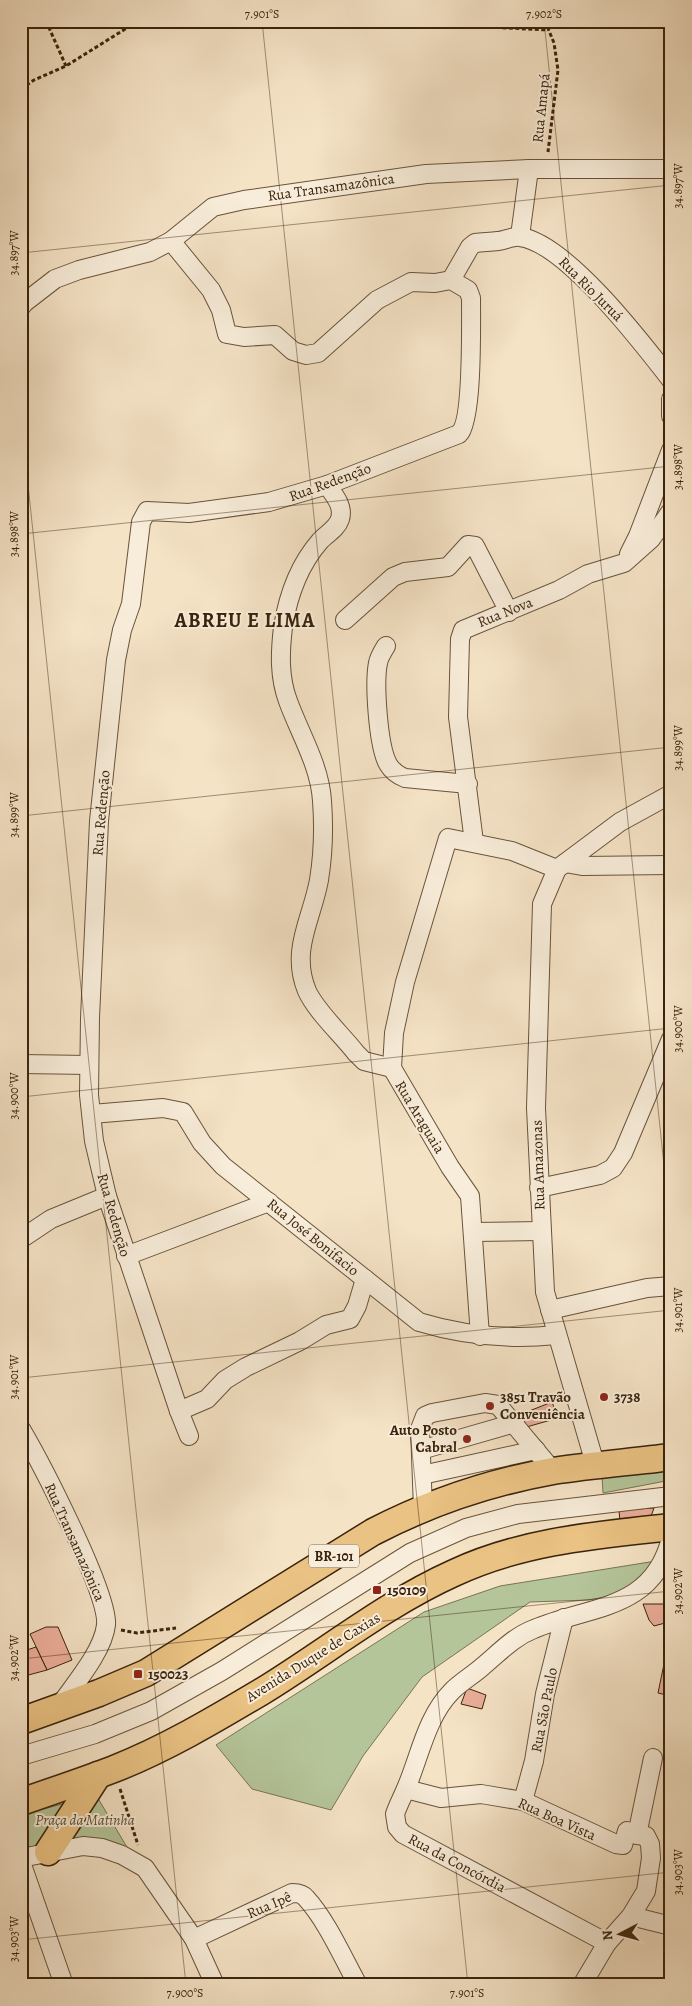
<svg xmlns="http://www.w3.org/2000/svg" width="692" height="2006" viewBox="0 0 692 2006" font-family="Alegreya,serif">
	<rect width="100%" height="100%" fill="#f5e3c6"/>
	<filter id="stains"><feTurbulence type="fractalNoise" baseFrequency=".004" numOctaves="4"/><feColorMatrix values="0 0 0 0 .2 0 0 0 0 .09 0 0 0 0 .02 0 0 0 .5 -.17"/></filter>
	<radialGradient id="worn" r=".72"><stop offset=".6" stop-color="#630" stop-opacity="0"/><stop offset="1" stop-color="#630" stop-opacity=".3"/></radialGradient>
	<!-- green -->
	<g fill="#b5c59a" stroke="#787453">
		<path d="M671,1466V1480L603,1493L602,1476Z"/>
		<path d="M656,1561L652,1588L589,1600L530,1602L422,1677L363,1756L331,1810L252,1789L216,1745L424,1612L500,1586Z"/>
		<path d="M96,1795L131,1854H21V1815Z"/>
	</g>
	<!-- building -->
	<g fill="#ecaf9a" stroke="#3a230c">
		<path d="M552,1402L558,1418L523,1428L519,1415Z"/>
		<path d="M654,1508L650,1519L620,1522L619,1510Z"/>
		<path d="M643,1604H667L665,1623L654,1626L649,1620Z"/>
		<path d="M46,1627H58L72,1660L47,1670L30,1634Z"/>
		<path d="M36,1647L47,1670L21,1677V1652Z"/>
		<path d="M664,1664L671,1666V1696L658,1693Z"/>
		<path d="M467,1688L486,1695L482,1709L461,1704Z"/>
	</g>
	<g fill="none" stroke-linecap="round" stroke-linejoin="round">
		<!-- minor casing -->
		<g stroke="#69533a" stroke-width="20">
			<g id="minor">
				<path d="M520,236L529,169"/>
				<path d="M171,241L211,290L221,310L227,334L244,337L275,335L293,351L306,355L318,353L377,300L411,282L435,283L451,280L468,290L471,298C471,321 473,421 459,434L327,485L269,502L189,513L147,511L141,522L131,604L122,630L116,660L99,821L90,1018L89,1095L94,1141L107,1196L179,1411L189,1436"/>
				<path d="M451,280L470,247L475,243C483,242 490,242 498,241C505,240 514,236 520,237C566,243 643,344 671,380"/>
				<path d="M21,307L24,303L55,279L79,270L150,252L171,241L213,207L244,200L426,174L529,169H671"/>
				<path d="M671,399V416"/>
				<path d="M327,485C334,495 344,506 340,519C337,529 326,534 320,541C299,565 288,596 283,627C280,653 279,677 288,701C300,734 320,766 322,801C324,827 323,855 319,880C312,919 290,950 307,991C316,1011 342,1035 356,1053L364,1061L392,1068"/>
				<path d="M629,554L638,536L671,450"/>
				<path d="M345,620L393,577L405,572L448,567L468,545L475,546L509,612"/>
				<path d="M386,646C383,651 379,657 378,663C374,683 378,746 388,764C392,771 397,775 405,778L468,784"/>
				<path d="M474,842L458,717L460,639L463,630L559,590L588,574L624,563L651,539L671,511"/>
				<path d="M565,863L582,866L671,865"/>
				<path d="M21,1064L89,1065"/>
				<path d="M92,1114L163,1108L183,1112L202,1143L223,1166L419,1322C465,1336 508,1340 556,1335"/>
				<path d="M539,1188L600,1175L613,1168L623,1153L671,1039"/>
				<path d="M473,1232L541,1231"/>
				<path d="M21,1239L51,1219L107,1196"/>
				<path d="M126,1256L269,1202"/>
				<path d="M550,1310L647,1288L671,1286"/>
				<path d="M480,1336L470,1196L450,1167L392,1068L394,1033L405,982L448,838L512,851L557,869"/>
				<path d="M179,1411L207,1399L225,1380L246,1367L300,1341L326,1325L350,1319L357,1306L365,1279"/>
				<path d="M21,1429C40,1461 109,1594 106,1625C103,1652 73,1686 58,1708"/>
				<path d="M421,1450L515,1423"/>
				<path d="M596,1467L545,1292L536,1108L542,904L557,869L620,822L671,794"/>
				<path d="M422,1475L536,1450"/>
				<path d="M423,1509L420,1429L425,1416L432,1413L485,1403L498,1405L553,1471"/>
				<path d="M21,1756L95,1734L151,1711L222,1671L410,1553L466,1528L518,1514L671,1496"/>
				<path d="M406,1789L441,1798L481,1794L523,1801L616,1844L623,1845L627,1831L637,1835"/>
				<path d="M523,1801L534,1761L545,1694L564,1618"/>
				<path d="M21,1858L83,1846L102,1848L122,1855L145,1868L194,1939L215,1985"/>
				<path d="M21,1862L64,1985"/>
				<path d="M631,1916L671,1926"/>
				<path d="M194,1939L292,1893C298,1893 303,1894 306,1898C327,1921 343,1958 358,1985"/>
				<path d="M607,1943L403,1834L397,1827L395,1814C398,1805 403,1796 407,1786C420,1755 427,1716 452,1691C461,1682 473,1675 482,1667C499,1653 513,1637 534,1629C591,1605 653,1611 671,1538"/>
				<path d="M582,1985L607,1943L631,1916L646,1891L651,1858L650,1844L646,1836L637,1835L653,1758"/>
			</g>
		</g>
		<!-- highway casing -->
		<g stroke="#3a230c" stroke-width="29">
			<g id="highway">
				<path d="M21,1721L99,1693L146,1673L373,1532C429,1503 491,1482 553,1471C592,1465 632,1462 671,1457"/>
				<path d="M21,1802C52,1791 83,1781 114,1769C165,1749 214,1720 261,1692C325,1653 385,1604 454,1573C522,1541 597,1535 671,1527"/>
				<path d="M48,1852L98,1775"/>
			</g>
		</g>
		<!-- path -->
		<g stroke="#3a230c" stroke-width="3" stroke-dasharray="4 2.5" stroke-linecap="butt">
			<path d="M46,21L66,66"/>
			<path d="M478,21L488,27L548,30"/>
			<path d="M545,21L554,43L558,70L548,152"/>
			<path d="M21,89L34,80L66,66L138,21"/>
			<path d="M121,1630L137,1633L176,1628"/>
			<path d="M120,1789L138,1845"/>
		</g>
		<!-- minor -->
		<use href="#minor" stroke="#f8edda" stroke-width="18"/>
		<!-- highway -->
		<use href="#highway" stroke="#eac283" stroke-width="26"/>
	</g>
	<!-- ticks -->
	<path fill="none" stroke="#3a230c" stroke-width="1" stroke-opacity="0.45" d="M262,21L468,1985M544,21L671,1232M21,253L671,185M21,418L186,1985M21,534L671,466M21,816L671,747M21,1097L671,1028M21,1378L671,1310M21,1659L671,1591M21,1940L671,1872"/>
	<!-- markers -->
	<g fill="#8f2418" stroke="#f8edda" stroke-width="2">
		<circle cx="604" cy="1397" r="5"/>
		<circle cx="490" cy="1406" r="5"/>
		<circle cx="467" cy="1439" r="5"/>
		<rect x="372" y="1585" width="10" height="10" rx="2.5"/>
		<rect x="133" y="1669" width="10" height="10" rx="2.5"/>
	</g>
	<g text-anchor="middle" stroke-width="4" stroke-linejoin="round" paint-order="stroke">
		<!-- shield labels -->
		<rect fill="#f8edda" stroke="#73604a" stroke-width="1" x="309" y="1544.5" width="50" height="23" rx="4"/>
		<g font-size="14" font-weight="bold" fill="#3a230c">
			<text x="334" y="1561">BR-101</text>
		</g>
		<!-- street labels -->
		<g font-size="15" fill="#3a230c" stroke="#f8edda">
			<text transform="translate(541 108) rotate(-84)" y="5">Rua Amapá</text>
			<text transform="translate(331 187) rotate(-8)" y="5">Rua Transamazônica</text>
			<text transform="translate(591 289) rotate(45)" y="5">Rua Rio Juruá</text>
			<text transform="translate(330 482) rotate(-20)" y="5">Rua Redenção</text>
			<text transform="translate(505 612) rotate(-22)" y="5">Rua Nova</text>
			<text transform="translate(101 813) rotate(-85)" y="5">Rua Redenção</text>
			<text transform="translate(420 1117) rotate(59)" y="5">Rua Araguaia</text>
			<text transform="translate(538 1165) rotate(-92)" y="5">Rua Amazonas</text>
			<text transform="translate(114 1215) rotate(74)" y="5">Rua Redenção</text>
			<text transform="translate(313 1237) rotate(39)" y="5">Rua José Bonifacio</text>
			<text transform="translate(75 1542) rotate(66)" y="5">Rua Transamazônica</text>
			<text transform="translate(313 1657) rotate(-32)" y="5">Avenida Duque de Caxias</text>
			<text transform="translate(544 1710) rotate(-79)" y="5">Rua São Paulo</text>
			<text transform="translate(557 1819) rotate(24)" y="5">Rua Boa Vista</text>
			<text transform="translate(457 1863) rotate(28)" y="5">Rua da Concórdia</text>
			<text transform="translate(269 1905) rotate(-23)" y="5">Rua Ipê</text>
		</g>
		<!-- poi labels -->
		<g font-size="15" font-weight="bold" fill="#3a230c" stroke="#f8edda" text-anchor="start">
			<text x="500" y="1402">3851 Travão<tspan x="500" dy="17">Conveniência</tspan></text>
			<text x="614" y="1402">3738</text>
			<text x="457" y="1435" text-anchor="end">Auto Posto<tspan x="457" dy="17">Cabral</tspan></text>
			<text x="387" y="1595">150109</text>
			<text x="148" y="1679">150023</text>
		</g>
		<!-- park labels -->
		<g font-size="15" font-style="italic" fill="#594c30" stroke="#f8edda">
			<text x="85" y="1825">Praça da Matinha</text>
		</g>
		<!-- district labels -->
		<g font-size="20" font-weight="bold" letter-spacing="1" fill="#3a230c" stroke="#f8edda">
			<text x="245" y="627">ABREU E LIMA</text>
		</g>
	</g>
	<!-- margin -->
	<rect width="692" height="2006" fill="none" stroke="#f5e3c6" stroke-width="55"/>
	<!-- north arrow -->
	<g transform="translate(620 1934) rotate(264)" stroke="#f8edda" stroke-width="4" paint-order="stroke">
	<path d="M0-4L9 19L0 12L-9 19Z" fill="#3a230c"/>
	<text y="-8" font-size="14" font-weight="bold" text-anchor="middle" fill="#3a230c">N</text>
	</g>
	<rect x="28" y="28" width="636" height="1950" fill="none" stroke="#3a230c" stroke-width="2"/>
	<g font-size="12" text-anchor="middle" fill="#3a230c">
		<text x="262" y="18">7.901°S</text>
		<text x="544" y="18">7.902°S</text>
		<text transform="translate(678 186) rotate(-90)" y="4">34.897°W</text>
		<text transform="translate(14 253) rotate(-90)" y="4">34.897°W</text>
		<text transform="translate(678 467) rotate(-90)" y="4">34.898°W</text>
		<text transform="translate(14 534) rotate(-90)" y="4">34.898°W</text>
		<text transform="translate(678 748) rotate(-90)" y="4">34.899°W</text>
		<text transform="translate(14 815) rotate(-90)" y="4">34.899°W</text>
		<text transform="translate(678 1029) rotate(-90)" y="4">34.900°W</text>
		<text transform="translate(14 1096) rotate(-90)" y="4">34.900°W</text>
		<text transform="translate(678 1310) rotate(-90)" y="4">34.901°W</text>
		<text transform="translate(14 1377) rotate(-90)" y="4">34.901°W</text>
		<text transform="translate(678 1591) rotate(-90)" y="4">34.902°W</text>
		<text transform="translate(14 1658) rotate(-90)" y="4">34.902°W</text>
		<text transform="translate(678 1872) rotate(-90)" y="4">34.903°W</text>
		<text transform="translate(14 1939) rotate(-90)" y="4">34.903°W</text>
		<text x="185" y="1997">7.900°S</text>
		<text x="467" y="1997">7.901°S</text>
	</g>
	<rect width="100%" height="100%" filter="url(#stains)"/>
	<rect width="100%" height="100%" fill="url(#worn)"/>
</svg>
